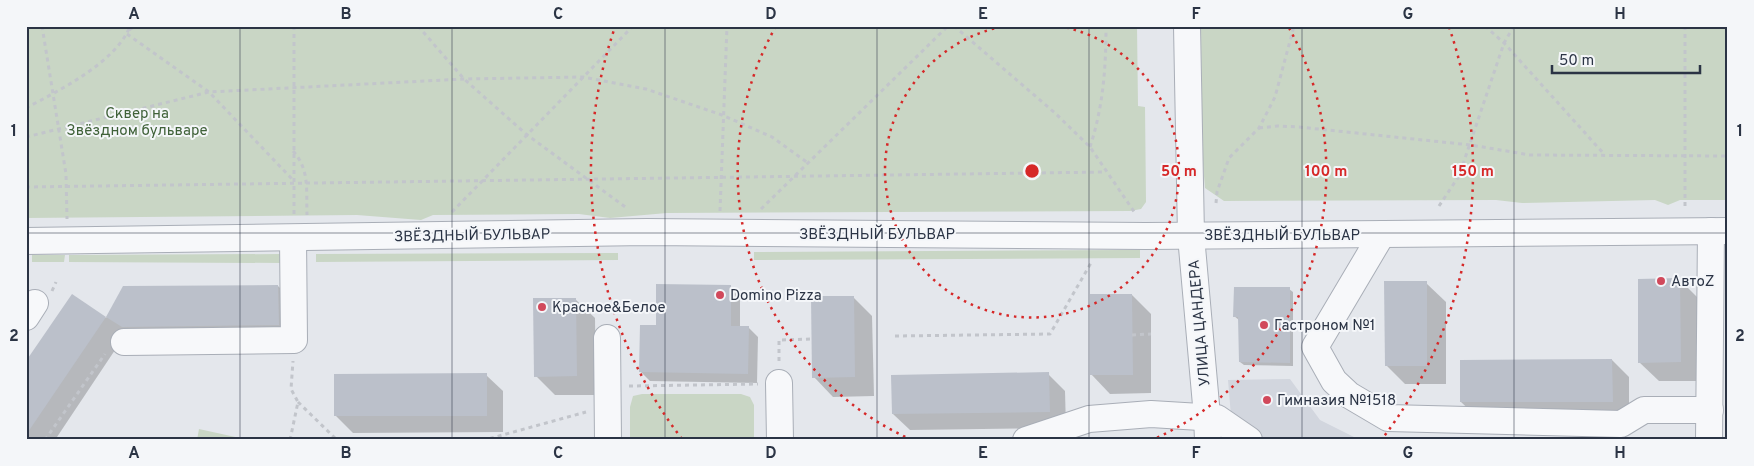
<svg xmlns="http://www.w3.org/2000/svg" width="1754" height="466" viewBox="0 0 1754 466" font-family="Overpass,sans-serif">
	<rect width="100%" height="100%" fill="#e4e7ec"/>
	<!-- built -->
	<path fill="#d2d6de" d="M1290,379L1320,420L1360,440H1233L1228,380Z"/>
	<!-- green -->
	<g fill="#c9d6c5">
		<path d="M26,26H1137L1138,106L1145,107L1146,202L1141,209L1130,211L667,213L610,218L579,214L433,215L421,220L357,215L26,218Z"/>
		<path d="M1201,26H1728V200H1680L1668,205L1655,200L1522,203L1496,200L1224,201L1205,188L1202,152Z"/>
		<path d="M1126,250H1140V258L754,260V252Z"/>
		<path d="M618,253V260L316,262V254Z"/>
		<path d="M281,254V263L69,262V255Z"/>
		<path d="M32,255H65L64,262H32Z"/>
		<path d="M642,394H741L750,397L754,405V440H630V407L633,396Z"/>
		<path d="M199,429L249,440H197Z"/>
	</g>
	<!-- shadow -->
	<g fill="#0003">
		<path d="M1680,280L1699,299L1700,381H1659L1639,362Z"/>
		<path d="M1426,283L1446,302V384H1405L1386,365Z"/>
		<path d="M278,286L297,305V344L125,335L55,440H26V363L72,296L106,318L124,287Z"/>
		<path d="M730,287L740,296V327H748L758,337L757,383L650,381L641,372L657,326Z"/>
		<path d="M1289,289L1293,292V366L1244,365L1240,362L1239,320L1234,316Z"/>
		<path d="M1132,295L1151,314V393L1110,394L1091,374Z"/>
		<path d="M853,297L872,316L874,396L833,397L814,377Z"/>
		<path d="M575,299L595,318L596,395H555L536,376Z"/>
		<path d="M1612,360L1629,377V418H1478L1461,402Z"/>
		<path d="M1048,374L1065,391L1066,428L910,430L893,414Z"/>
		<path d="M486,375L503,391V432L353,433L336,416Z"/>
	</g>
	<!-- building -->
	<g fill="#bbc0ca">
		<path d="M1680,278L1681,362L1638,363V279Z"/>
		<path d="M1384,281H1427V366H1385Z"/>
		<path d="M656,284L731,285V326H749L748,374L639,372L640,325H656Z"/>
		<path d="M278,285L279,325L122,327L106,317L123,286Z"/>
		<path d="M1234,287H1290V363L1239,362L1238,317H1233Z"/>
		<path d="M72,294L106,317L26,435V361Z"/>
		<path d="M1090,294H1132L1133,375H1090Z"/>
		<path d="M811,296H854L855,377L812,378Z"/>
		<path d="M533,298H576L577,376L534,377Z"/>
		<path d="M1612,359L1613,402H1460V360Z"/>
		<path d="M1049,372L1050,412L892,414L891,375Z"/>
		<path d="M487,373V416H334V374Z"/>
	</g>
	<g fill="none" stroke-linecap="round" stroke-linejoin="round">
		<!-- minor casing -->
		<g stroke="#a9aeb7" stroke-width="28">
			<g id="minor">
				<path d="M1187,26L1191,236L1207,416L1208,440"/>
				<path d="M1382,234L1315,347L1334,381L1349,395L1388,418L1621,424L1644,410H1710"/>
				<path d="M26,241L647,232L1146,236L1728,231"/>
				<path d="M26,317L35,303"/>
				<path d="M607,338L608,440"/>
				<path d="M124,342L294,340L293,238"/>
				<path d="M779,383L780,440"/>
				<path d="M1026,440L1089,419L1151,414L1217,418L1249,440"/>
				<path d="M1709,440L1711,231"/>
			</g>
		</g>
		<!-- path -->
		<g stroke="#c2c5cb" stroke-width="3" stroke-dasharray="4 4" stroke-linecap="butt">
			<path d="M42,26L66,174L67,219"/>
			<path d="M294,26V216"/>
			<path d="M418,26L464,79L526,134L628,209"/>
			<path d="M954,26L1055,113L1090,147L1135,213"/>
			<path d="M1485,26L1504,43L1604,154"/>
			<path d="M1685,26V208"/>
			<path d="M129,30L135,26"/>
			<path d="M127,34L209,92L293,180"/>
			<path d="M26,108C58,91 117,62 130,26"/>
			<path d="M1259,128L1278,126L1299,127L1471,145L1530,155L1728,156"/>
			<path d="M26,137L209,92L464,79L583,77L646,89L722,115L772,137L808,163"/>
			<path d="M1090,147C1103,107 1106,69 1106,26"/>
			<path d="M293,151C310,170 306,190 307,215"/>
			<path d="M26,187L1105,172"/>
			<path d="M1216,203L1217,192L1229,158L1259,128L1275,97L1294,26"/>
			<path d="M1439,206L1459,176L1504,43L1514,26"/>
			<path d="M761,209L948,26"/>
			<path d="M720,211L727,26"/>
			<path d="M452,212L633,26"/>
			<path d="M52,291L56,282"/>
			<path d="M1132,335L1151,334"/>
			<path d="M895,336L1050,334L1091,263"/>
			<path d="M779,361V340L812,339"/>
			<path d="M629,386L758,384"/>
			<path d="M298,402L337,440"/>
			<path d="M45,440L105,354"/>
			<path d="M290,440L298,402L291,389L293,361"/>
			<path d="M458,440L488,439L586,412"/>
		</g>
		<!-- minor -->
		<use href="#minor" stroke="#f7f8fa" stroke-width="26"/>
	</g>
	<!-- grid -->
	<path fill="none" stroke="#2b3445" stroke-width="1" stroke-opacity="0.55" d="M240,26V440M452,26V440M665,26V440M877,26V440M1089,26V440M1302,26V440M1514,26V440M26,233H1728"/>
	<!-- distance rings -->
	<g fill="none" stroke="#d62828" stroke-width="2.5" stroke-dasharray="2.5 5">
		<path d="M1059 26A147 147 0 1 1 1005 26"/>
		<path d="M912 440A294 294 0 0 1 775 28M1289 28A294 294 0 0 1 1152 440"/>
		<path d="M682 439A441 441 0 0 1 615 27M1449 27A441 441 0 0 1 1382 439"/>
	</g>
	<!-- markers -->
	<g fill="#d1495b" stroke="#f4f6f9" stroke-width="2">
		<circle cx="1661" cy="281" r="5"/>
		<circle cx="720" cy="295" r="5"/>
		<circle cx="542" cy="307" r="5"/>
		<circle cx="1264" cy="325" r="5"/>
		<circle cx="1267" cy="400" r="5"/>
	</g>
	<g text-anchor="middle" stroke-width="4" stroke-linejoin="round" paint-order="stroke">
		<!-- park labels -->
		<g font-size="15" fill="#3f6138" stroke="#f4f6f9">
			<text x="137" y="118">Сквер на<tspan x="137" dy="17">Звёздном бульваре</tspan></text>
		</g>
		<!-- street labels -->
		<g font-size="15" fill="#2b3445" stroke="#f4f6f9">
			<text x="877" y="239">ЗВЁЗДНЫЙ БУЛЬВАР</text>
			<text transform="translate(472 235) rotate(-1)" y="5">ЗВЁЗДНЫЙ БУЛЬВАР</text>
			<text x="1282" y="240">ЗВЁЗДНЫЙ БУЛЬВАР</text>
			<text transform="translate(1199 323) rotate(-95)" y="5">УЛИЦА ЦАНДЕРА</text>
		</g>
		<!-- poi labels -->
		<g font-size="15" fill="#2b3445" stroke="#f4f6f9" text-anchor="start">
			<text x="1671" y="286">АвтоZ</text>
			<text x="730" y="300">Domino Pizza</text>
			<text x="552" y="312">Красное&amp;Белое</text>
			<text x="1274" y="330">Гастроном №1</text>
			<text x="1277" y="405">Гимназия №1518</text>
		</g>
	</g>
	<circle cx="1032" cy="171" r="8" fill="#d62828" stroke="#f4f6f9" stroke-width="2.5"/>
	<g font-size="15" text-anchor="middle" font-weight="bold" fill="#d62828" stroke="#f4f6f9" stroke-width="4" stroke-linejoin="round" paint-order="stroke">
		<text x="1179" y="176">50 m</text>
		<text x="1326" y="176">100 m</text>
		<text x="1473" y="176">150 m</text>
	</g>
	<!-- border -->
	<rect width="1754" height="466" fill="none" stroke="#f4f6f9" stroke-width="55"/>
	<!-- scale -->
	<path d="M1552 65v8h148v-8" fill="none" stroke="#2b3445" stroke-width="2.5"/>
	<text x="1559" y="65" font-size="15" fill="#2b3445" stroke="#f4f6f9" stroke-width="4" paint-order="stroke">50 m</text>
	<rect x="28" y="28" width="1698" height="410" fill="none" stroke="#2b3445" stroke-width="2"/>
	<g font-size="16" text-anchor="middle" font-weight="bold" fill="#2b3445">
		<text x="134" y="19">A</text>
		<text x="346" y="19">B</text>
		<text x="558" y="19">C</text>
		<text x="771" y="19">D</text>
		<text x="983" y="19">E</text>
		<text x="1196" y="19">F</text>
		<text x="1408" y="19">G</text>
		<text x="1620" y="19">H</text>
		<text x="14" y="136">1</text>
		<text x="1740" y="136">1</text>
		<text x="14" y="341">2</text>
		<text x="1740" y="341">2</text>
		<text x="134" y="458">A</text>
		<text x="346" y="458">B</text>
		<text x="558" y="458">C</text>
		<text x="771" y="458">D</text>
		<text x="983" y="458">E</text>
		<text x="1196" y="458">F</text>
		<text x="1408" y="458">G</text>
		<text x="1620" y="458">H</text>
	</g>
</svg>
